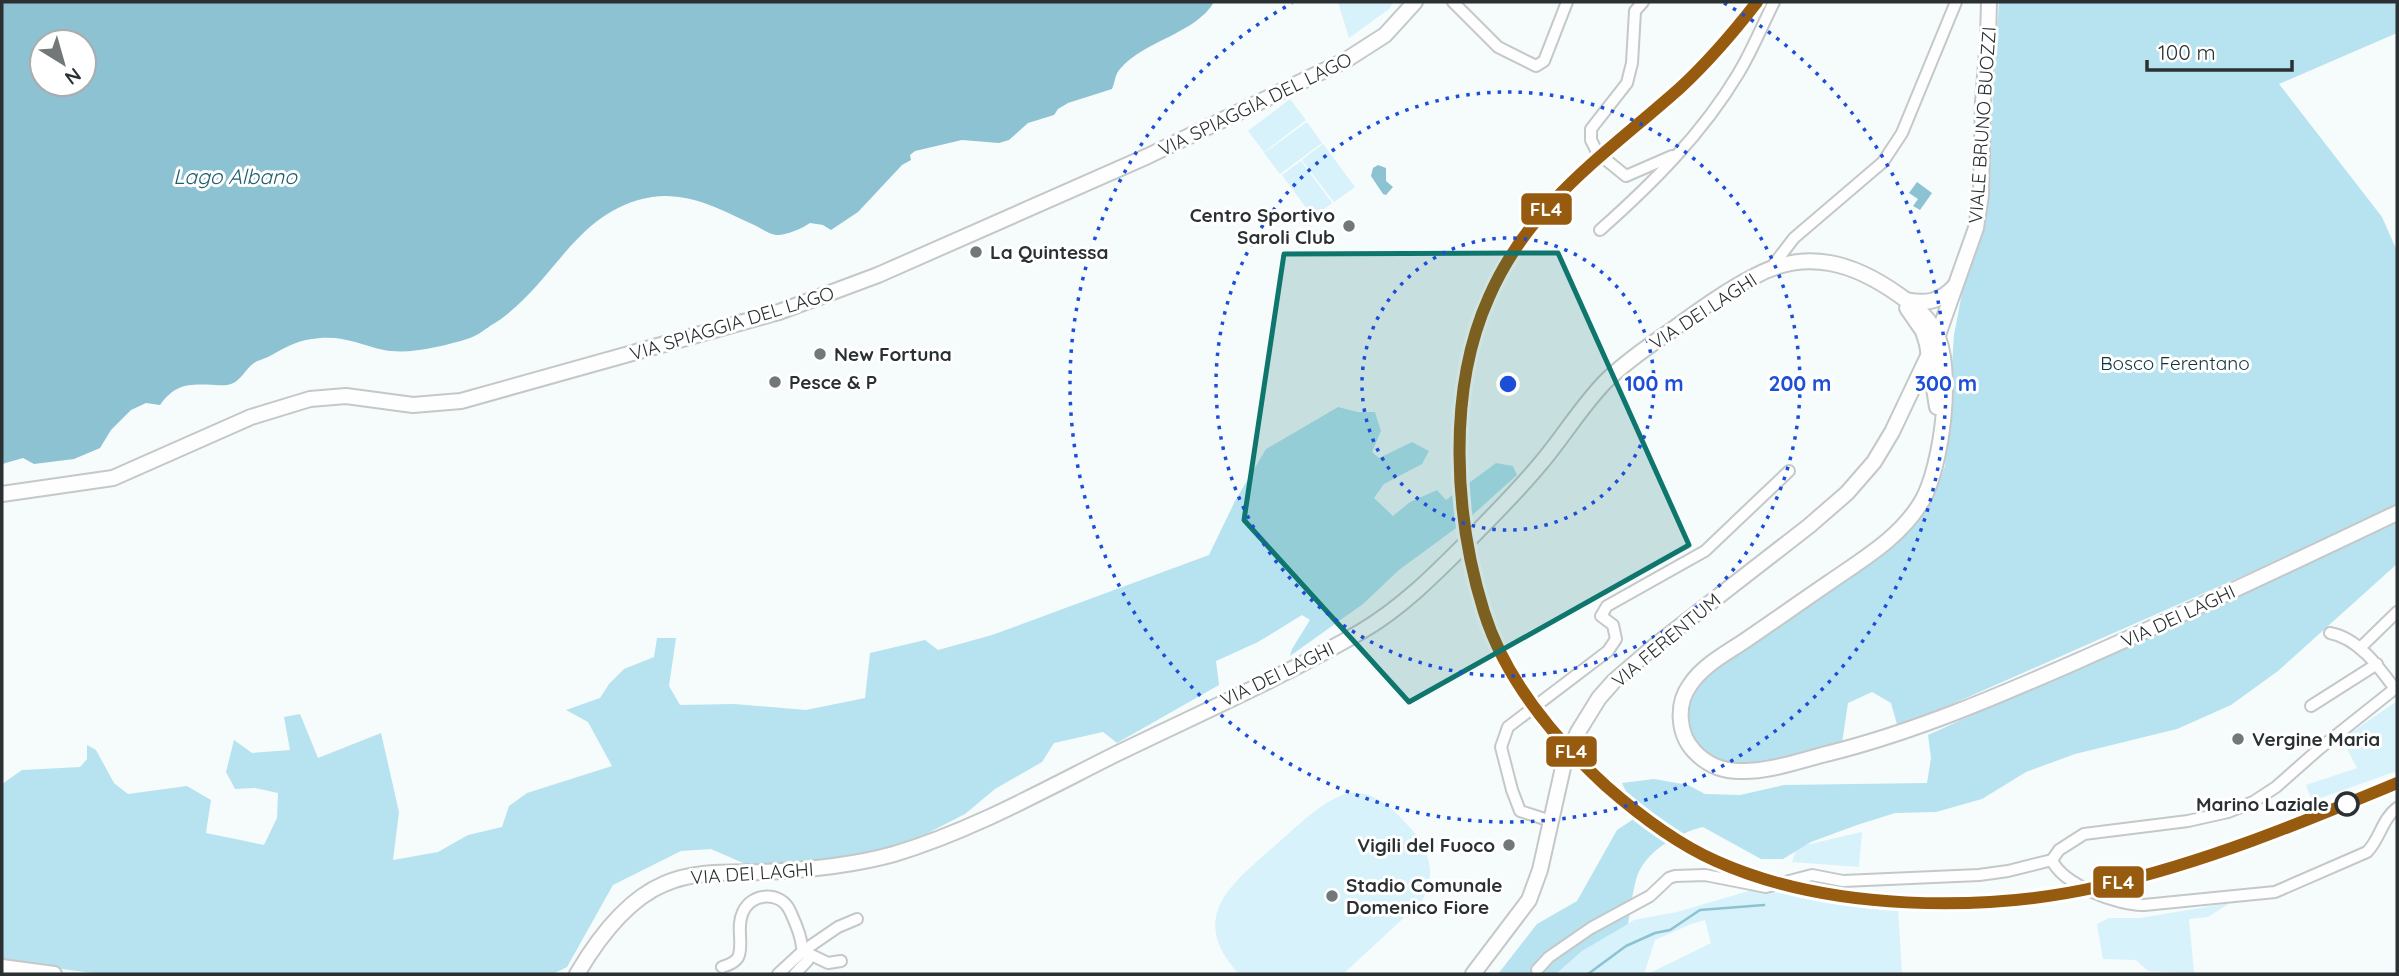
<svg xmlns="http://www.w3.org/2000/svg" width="2399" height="976" viewBox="0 0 2399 976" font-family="Quicksand,sans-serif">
	<rect width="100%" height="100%" fill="#f6fbfc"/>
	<!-- green -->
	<g fill="#d7f2fb">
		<path d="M1338,2H1393L1389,9L1349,38Z"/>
		<path d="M1290,99L1306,120L1264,152L1248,131Z"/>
		<path d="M1307,122L1322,143L1280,174L1264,153Z"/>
		<path d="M1323,144L1355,187L1334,202L1302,160Z"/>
		<path d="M1301,161L1332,203L1313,217L1282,175Z"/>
		<path d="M2397,701V771L2312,801L2306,785L2357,768L2342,739Z"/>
		<path d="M1348,793C1382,789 1403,821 1424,843L1422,845C1433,865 1433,883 1421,902L1343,974H1239C1185,916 1234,882 1278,843C1299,825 1320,802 1348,793Z"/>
		<path d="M1862,832L1859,867L1792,862L1797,847Z"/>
		<path d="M1752,890C1801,894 1849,904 1898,909L1902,974H1648L1711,943L1705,920L1691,924L1655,940L1644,974H1556L1582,951L1634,920L1677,912Z"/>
		<path d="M2230,903L2208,917L2189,919L2194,973L2148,971L2136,960L2103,959L2097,924L2109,918H2140Z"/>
	</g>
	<!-- forest -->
	<g fill="#b7e3f0">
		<path d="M1999,2H2397V33L2279,84L2382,217L2397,251V508L1898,728L1891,703L1872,692L1848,703L1842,743C1810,752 1747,777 1716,762C1710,760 1704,752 1699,748C1692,742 1686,735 1686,726C1685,697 1689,689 1710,670L1906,532L1931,500L1945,466L1954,335L1965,277L1978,248L1985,221Z"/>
		<path d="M1338,407L1358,412H1375L1381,431L1372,452L1379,458L1412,442L1429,451L1422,464L1384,484L1374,498L1393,516L1410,502L1437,490L1446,500L1496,463L1513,466L1517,475L1467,520L1399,570L1363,604L1290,656L1292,649L1310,620L1302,615L1258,642L1216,661L1219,685L1117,743L1103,732L1054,743L1042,762L995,789L965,814L926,834L873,853L818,861L750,866L711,849L681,851L613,885L567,967L553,974H100L2,961V784L22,770L80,767L87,759V745L96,750L114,783L128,794L187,786L211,800L206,833L264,845L277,818L278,793L255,788L235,789L226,772L234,740L252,753L290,750L284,717L300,714L318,758L381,733L399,812L393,860L438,852L468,835L502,827L509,806L527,793L612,766L588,722L566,710L600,698L609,684L624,669L654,657L657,638H676L669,686L680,705L734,704L806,710L865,698L870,653L925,640L938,650L992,635L1209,555L1235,501L1266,449Z"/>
		<path d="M2397,523V564L2278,671L2231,705L2177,729L2075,754L2026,772L1982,799L1936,812L1895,813L1857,825L1811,842L1783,859H1761L1703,827C1678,833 1643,852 1636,880C1632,894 1631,909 1628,924L1582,951L1556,974H1498L1537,924L1577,901L1617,830L1638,816L1622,783L1654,779L1688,785L1705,794L1740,795L1784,785L1927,783L1931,758L1928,735Z"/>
	</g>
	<!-- water -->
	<g fill="#8cc2d2" fill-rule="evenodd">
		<path d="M2,2H1214C1195,34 1145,40 1120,69C1115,74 1115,82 1112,89L1068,103L1058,109L1054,115L1028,123L1009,140L999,143L962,140L915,151L910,155L911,160L902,165L858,212L831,230L823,225L810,223C803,228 785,236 776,235C769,234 759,227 752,224C719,209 689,192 652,197C573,210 553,289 490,326C483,331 475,337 467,339C444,346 408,355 384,350C357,344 342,334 312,339C295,341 283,349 268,357C264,359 258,360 254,363C245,369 241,381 231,384C226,386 220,385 215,385C189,384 176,383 160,405L146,403L131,410L111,430L100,448L74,459L34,464L23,458L2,464ZM84,42V84H42V42Z"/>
		<path d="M1378,165L1386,168V181L1393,187L1386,195L1383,194L1371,176L1373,168Z"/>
		<path d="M1917,182L1932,193L1920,210L1913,206L1918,199L1909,193Z"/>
	</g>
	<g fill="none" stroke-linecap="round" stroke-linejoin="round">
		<!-- stream -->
		<path stroke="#8cc2d2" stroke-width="2.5" d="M1588,974L1626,946L1655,933L1670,930L1700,910L1764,905"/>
		<!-- street casing -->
		<g stroke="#c4c8c9" stroke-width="14">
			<g id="street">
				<path d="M1453,2L1498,47L1536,66L1544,61L1567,2"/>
				<path d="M1596,150L1591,140V129L1627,83L1632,63L1635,11L1643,2"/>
				<path d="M1605,159L1626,176L1672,156"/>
				<path d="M1600,230C1652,184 1702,134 1738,74C1752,51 1762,26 1774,2"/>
				<path d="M1771,268L1794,238L1883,162L1902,133L1956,2"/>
				<path d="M2330,633C2358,638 2379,667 2395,689"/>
				<path d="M2360,648L2397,612"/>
				<path d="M2397,687L2319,749L2276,787L2253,802L2228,812L2188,821L2084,834L2059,850L2052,860C2062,884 2118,906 2144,905L2275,892L2367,852C2380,839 2382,819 2397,808"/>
				<path d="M2311,706L2377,664"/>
				<path d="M1551,821L1520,811L1512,790L1501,747L1508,727L1608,651L1616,639L1613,625L1601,616L1607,606L1705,551L1789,471"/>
				<path d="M803,951L838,927L857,919"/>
				<path d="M803,951L828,963L841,961"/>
				<path d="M722,967C729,965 737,962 739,955C743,941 736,926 743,912C752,892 781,891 790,911C795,922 801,934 802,947L803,951L778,974"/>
				<path d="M1537,970L1549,957L1591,928L1650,896L1669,878L1675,876L1705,875L1766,887L1812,875L1843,881L1979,875L2008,871L2052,860"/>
				<path d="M795,974L808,960"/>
			</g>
		</g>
		<!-- secondary casing -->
		<g stroke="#c4c8c9" stroke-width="18">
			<g id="secondary">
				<path d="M1906,300C1926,304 1940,302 1954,287"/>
				<path d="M1907,308L1923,331L1927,344L1937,407"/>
				<path d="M2,494L113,478L251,417L310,399L346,396L413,405L461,401L779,312L878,275L1148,156L1346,60L1385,35L1415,2"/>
				<path d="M2,967L54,974"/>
				<path d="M577,974C597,940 626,900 664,884C695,870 730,873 763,872C807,870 851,866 894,854C971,831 1044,790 1116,754C1198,714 1283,677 1362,631C1401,608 1432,577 1464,545C1490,519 1517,492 1541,463C1563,437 1581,407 1605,382C1624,363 1647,347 1669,332C1697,312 1725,291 1755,276C1807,248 1854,263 1899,295C1913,305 1927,315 1935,331C1955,367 1942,466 1922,501C1901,537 1863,559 1830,582C1802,601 1774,621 1746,640C1727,653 1703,665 1690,685C1676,704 1678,734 1694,751C1706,764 1722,771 1740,771C1770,772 1801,760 1830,753C1917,731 1998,696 2080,660C2187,613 2292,563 2397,513"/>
				<path d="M1473,974L1529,900L1540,870L1564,763L1578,732L1599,698L1614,681L1657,644L1809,526L1847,493L1874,462L1892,432L1938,335L1976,228L1981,195L1983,102L1988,39L1989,2"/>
			</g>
		</g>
		<!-- street -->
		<use href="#street" stroke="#fefeff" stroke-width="10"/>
		<!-- secondary -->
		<use href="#secondary" stroke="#fefeff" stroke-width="14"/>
		<!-- rail-1 casing -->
		<g stroke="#fff" stroke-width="18">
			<path id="rail-1" d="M1757,2C1733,33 1708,62 1680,88C1606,154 1530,203 1489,297C1447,390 1454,516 1484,612C1505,679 1555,739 1606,786C1639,815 1675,843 1716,861C1827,911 1984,913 2102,886C2204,863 2301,823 2397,783"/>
		</g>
		<!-- rail-1 -->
		<use href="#rail-1" stroke="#965b0e" stroke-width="12"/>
	</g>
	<!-- marked area -->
	<path fill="#0f766e" fill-opacity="0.2" stroke="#0f766e" stroke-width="5" stroke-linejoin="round" d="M1558,253L1689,545L1409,702L1244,520L1284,254Z"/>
	<!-- distance rings -->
	<g fill="none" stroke="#1d4ed8" stroke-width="3.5" stroke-dasharray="3.5 7">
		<circle cx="1508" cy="384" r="146"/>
		<circle cx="1508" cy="384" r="292"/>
		<path d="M1724 3A438 438 0 1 1 1292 3"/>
	</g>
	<!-- markers -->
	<g fill="#727779" stroke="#fff" stroke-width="2.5">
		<circle cx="1349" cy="226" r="7"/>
		<circle cx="976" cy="252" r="7"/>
		<circle cx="820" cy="354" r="7"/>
		<circle cx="775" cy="382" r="7"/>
		<circle cx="2238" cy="739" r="7"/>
		<circle cx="1509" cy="845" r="7"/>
		<circle cx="1332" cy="896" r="7"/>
	</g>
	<circle fill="#fff" stroke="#2b3032" stroke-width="3.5" cx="2347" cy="804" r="11"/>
	<g text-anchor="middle" stroke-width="6" stroke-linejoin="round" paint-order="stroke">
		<!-- street labels -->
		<g font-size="19" fill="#2b3032" stroke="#fff">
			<text transform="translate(1255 104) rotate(-26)" y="7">VIA SPIAGGIA DEL LAGO</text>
			<text transform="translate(1982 125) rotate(-86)" y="7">VIALE BRUNO BUOZZI</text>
			<text transform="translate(1703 311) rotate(-33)" y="7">VIA DEI LAGHI</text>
			<text transform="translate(732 323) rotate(-17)" y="7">VIA SPIAGGIA DEL LAGO</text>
			<text transform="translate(2178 616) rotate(-25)" y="7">VIA DEI LAGHI</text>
			<text transform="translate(1666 640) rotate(-40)" y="7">VIA FERENTUM</text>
			<text transform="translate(1277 674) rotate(-26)" y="7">VIA DEI LAGHI</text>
			<text transform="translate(752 873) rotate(-4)" y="7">VIA DEI LAGHI</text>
		</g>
		<!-- poi labels -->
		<g font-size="19" font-weight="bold" fill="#2b3032" stroke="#fff" text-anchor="start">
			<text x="1335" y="222" text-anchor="end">Centro Sportivo<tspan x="1335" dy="22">Saroli Club</tspan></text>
			<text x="990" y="259">La Quintessa</text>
			<text x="834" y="361">New Fortuna</text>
			<text x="789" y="389">Pesce &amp; P</text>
			<text x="2252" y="746">Vergine Maria</text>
			<text x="1495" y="852" text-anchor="end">Vigili del Fuoco</text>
			<text x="1346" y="892">Stadio Comunale<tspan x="1346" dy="22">Domenico Fiore</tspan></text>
		</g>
		<!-- park labels -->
		<g font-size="19" fill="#0f343e" stroke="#fff">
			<text x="2175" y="370">Bosco Ferentano</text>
		</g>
		<!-- stop labels -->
		<g font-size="19" font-weight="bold" fill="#2b3032" stroke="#fff" text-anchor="end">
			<text x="2329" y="811">Marino Laziale</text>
		</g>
		<!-- water labels -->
		<g font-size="21" font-style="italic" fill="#205d6e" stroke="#fff">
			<text x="235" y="184">Lago Albano</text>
		</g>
	</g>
	<circle cx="1508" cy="384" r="10" fill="#1d4ed8" stroke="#fff" stroke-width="3.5"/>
	<g font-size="21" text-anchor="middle" font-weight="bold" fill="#1d4ed8" stroke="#fff" stroke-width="6" stroke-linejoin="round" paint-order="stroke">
		<text x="1654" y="391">100 m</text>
		<text x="1800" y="391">200 m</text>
		<text x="1946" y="391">300 m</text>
	</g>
	<g stroke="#fff" stroke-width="2.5">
		<rect x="1520" y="192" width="53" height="34" rx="7" fill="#965b0e"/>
		<rect x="1545" y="735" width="53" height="33" rx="7" fill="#965b0e"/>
		<rect x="2092" y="865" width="53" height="34" rx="7" fill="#965b0e"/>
	</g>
	<g font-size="19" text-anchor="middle" font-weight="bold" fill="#fff">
		<text x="1546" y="216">FL4</text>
		<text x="1571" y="758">FL4</text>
		<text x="2118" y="889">FL4</text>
	</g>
	<!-- border -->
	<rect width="2399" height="976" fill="none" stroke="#2b3032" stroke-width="7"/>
	<!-- north arrow -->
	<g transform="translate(63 63) rotate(143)"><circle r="33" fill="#ffffff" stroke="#aaacad" stroke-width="2"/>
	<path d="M0-5L12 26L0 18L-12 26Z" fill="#727779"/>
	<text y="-10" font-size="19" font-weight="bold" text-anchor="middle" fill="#2b3032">N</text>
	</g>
	<!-- scale -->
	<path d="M2147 60v10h145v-10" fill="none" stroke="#2b3032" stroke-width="3.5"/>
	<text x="2158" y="60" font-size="21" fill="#2b3032" stroke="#ffffff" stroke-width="5" paint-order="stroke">100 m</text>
</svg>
